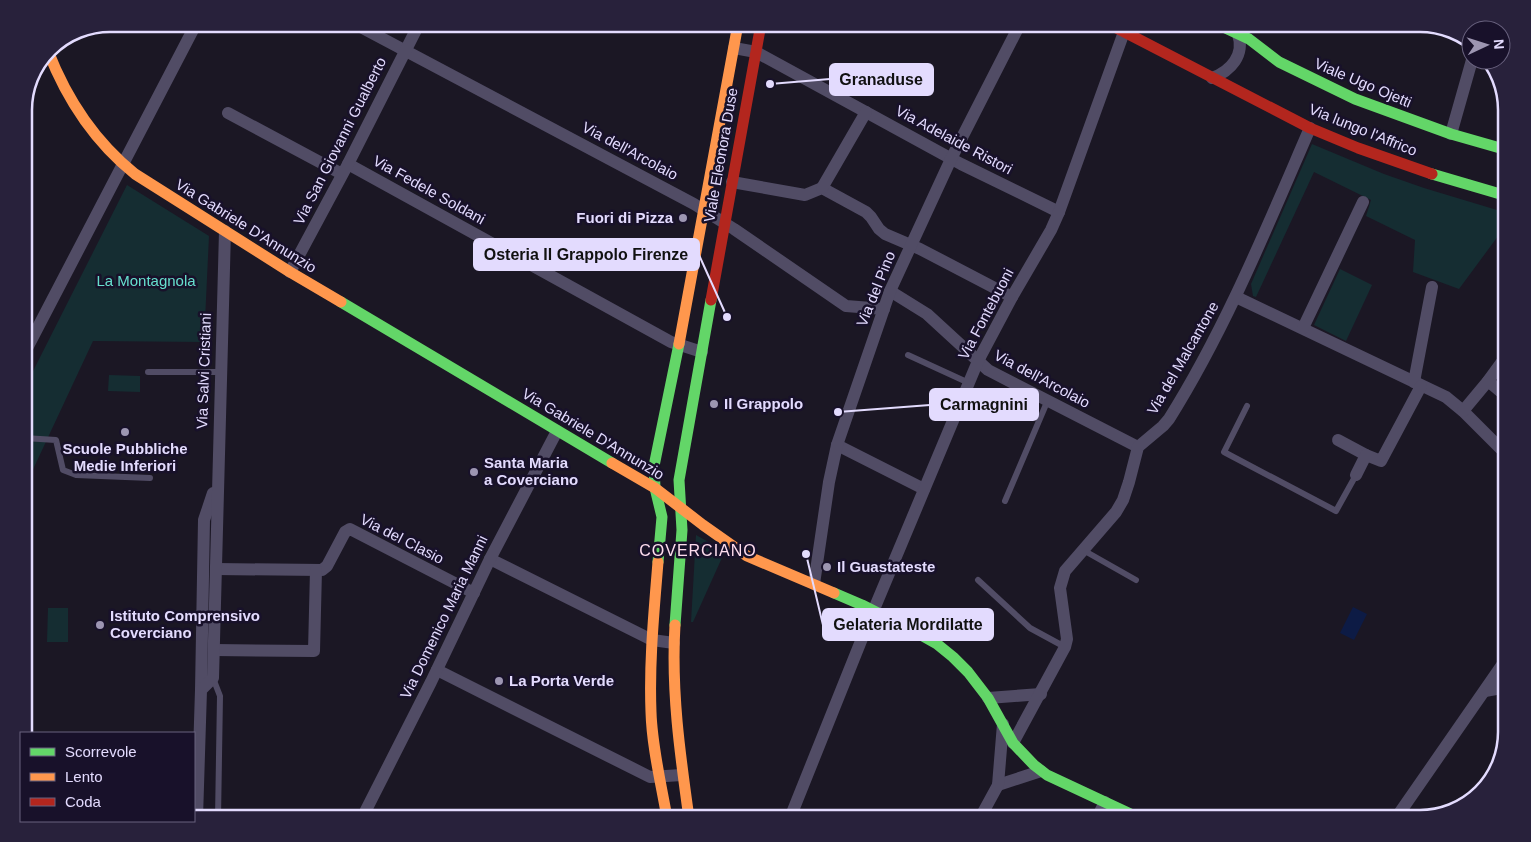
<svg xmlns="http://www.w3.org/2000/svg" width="1531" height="842" viewBox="0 0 1531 842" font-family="Arial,sans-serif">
	<rect width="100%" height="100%" fill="#1b1724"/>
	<!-- green -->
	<g fill="#152d32">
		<path d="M1312,144L1384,174L1424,188L1507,213V224L1459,289L1413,272L1415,240L1366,216L1371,200L1314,172L1256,297L1253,296L1251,284Z"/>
		<path d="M127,185L209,236L204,342L93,341L29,478L24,520V389Z"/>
		<path d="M1340,269L1372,285L1346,341L1314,325Z"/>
		<path d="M109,375L140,376V392L108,391Z"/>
		<path d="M696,535L725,551L693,622H691Z"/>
		<path d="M48,608H68V642H47Z"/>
	</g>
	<!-- water -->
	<path fill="#0d1b45" d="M1353,607L1367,614L1354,640L1340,633Z"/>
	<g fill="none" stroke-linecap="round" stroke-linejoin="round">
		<!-- lane -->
		<g stroke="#514c65" stroke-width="6">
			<path d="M908,355L969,383"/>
			<path d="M148,372H220"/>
			<path d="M1247,406L1224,452L1336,511L1356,475"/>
			<path d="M24,438L56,440L63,470L76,475L150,478"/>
			<path d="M1005,501L1047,402"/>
			<path d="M1083,550L1136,580"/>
			<path d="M978,580L1030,628L1065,647"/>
			<path d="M213,678L220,696L218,818"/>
		</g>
		<!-- street -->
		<g stroke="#514c65" stroke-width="12">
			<path d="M355,24L694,204L734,229L846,306L884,309"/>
			<path d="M734,48L756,52L961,164L1059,212"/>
			<path d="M1212,78C1231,71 1245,55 1238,34"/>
			<path d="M228,113L342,174"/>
			<path d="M1451,134L1472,60"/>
			<path d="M348,164L671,342L702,352"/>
			<path d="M732,182L805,195L822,188L866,212L871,217L879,229L885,234L920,249L1012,297"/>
			<path d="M822,188L866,112"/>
			<path d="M290,272L348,164L419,24"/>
			<path d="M890,291L927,314L988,370L1138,447"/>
			<path d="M1236,297L1446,397L1463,411L1507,455"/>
			<path d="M1303,328L1363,202"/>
			<path d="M24,354L196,24"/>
			<path d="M1488,381L1507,397"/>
			<path d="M1414,382L1432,287"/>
			<path d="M1463,411L1488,381L1507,355"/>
			<path d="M1338,440L1366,455"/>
			<path d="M837,445L924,489"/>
			<path d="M1356,475L1366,455L1381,461L1421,386"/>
			<path d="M490,559L652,640L674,643"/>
			<path d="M216,569L322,570L327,566L345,532L350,529L474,593"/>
			<path d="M814,584L829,482L837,445L890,291L951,159L1020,24"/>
			<path d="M214,650L314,651L316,570"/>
			<path d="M437,670L650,777L682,775"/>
			<path d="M201,690L204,520L213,493"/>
			<path d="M1485,691L1507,687"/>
			<path d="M988,698L1041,694"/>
			<path d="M1013,743L1065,647L1067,639L1060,588L1065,571L1116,512L1123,500L1129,482L1138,447L1163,426L1169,419C1226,328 1267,227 1310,128"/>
			<path d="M998,785L1041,771"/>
			<path d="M197,818L201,690L213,678L225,231"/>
			<path d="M362,818L431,682L490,559L557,431"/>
			<path d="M790,818L867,626L978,361L1012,297L1051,230L1059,212L1124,32"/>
			<path d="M980,818L998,785L1003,724"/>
			<path d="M1097,818L1105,802"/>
			<path d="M1396,818L1507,658"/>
		</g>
		<!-- fast -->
		<g stroke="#63d668" stroke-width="11">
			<path d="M1217,24L1249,39L1279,62L1355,99L1451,134L1507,150"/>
			<path d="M1432,174L1507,196"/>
			<path d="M341,302L612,463"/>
			<path d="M658,562L662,517L655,488L654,466L679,344"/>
			<path d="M834,593L862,605L921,635L937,644L953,657L968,672L988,698L1013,743L1034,765L1047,775L1139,818"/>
			<path d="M675,625L682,530L679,480L711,300"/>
		</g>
		<!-- slow -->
		<g stroke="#ff974d" stroke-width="11">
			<path d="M48,51C67,100 94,141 135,174L290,272L341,302"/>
			<path d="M679,344L738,24"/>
			<path d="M612,463L655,488L703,525L747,556L834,593"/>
			<path d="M658,562C654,612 649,662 651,712C652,747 661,783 667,818"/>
			<path d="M675,625C671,690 680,754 689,818"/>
		</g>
		<!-- jam -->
		<g stroke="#b3261e" stroke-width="11">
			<path d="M1109,24L1310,128L1358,148L1432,174"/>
			<path d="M711,300L761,24"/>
		</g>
	</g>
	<!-- markers -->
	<g fill="#9d96b2" stroke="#18112a" stroke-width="2">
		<circle cx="683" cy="218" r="5"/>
		<circle cx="714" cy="404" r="5"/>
		<circle cx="125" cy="432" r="5"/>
		<circle cx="474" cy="472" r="5"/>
		<circle cx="827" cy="567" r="5"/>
		<circle cx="100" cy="625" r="5"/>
		<circle cx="499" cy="681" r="5"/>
	</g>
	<g text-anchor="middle" stroke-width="5" stroke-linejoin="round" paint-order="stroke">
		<!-- street labels -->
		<g font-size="15" fill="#e3dbfe" stroke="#18112a">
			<text transform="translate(1363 83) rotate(23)" y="5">Viale Ugo Ojetti</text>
			<text transform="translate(1363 130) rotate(22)" y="5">Via lungo l'Affrico</text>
			<text transform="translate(954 140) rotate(28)" y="5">Via Adelaide Ristori</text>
			<text transform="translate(340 141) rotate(-63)" y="5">Via San Giovanni Gualberto</text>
			<text transform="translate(630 151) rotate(28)" y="5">Via dell'Arcolaio</text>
			<text transform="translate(721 155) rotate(-80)" y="5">Viale Eleonora Duse</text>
			<text transform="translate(429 190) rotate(29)" y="5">Via Fedele Soldani</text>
			<text transform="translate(246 226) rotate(32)" y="5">Via Gabriele D'Annunzio</text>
			<text transform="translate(876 289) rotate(-68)" y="5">Via del Pino</text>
			<text transform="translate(986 314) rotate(-62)" y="5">Via Fontebuoni</text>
			<text transform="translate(1183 358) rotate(-60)" y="5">Via del Malcantone</text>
			<text transform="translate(204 371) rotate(-88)" y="5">Via Salvi Cristiani</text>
			<text transform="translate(1042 379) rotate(28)" y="5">Via dell'Arcolaio</text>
			<text transform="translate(593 434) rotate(31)" y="5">Via Gabriele D'Annunzio</text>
			<text transform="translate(402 539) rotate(27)" y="5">Via del Clasio</text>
			<text transform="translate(444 617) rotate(-64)" y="5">Via Domenico Maria Manni</text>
		</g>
		<!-- poi labels -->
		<g font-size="15" font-weight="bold" fill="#e3dbfe" stroke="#18112a" text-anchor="start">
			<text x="673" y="223" text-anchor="end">Fuori di Pizza</text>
			<text x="724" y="409">Il Grappolo</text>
			<text x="125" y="454" text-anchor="middle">Scuole Pubbliche<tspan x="125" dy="17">Medie Inferiori</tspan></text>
			<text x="484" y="468">Santa Maria<tspan x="484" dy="17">a Coverciano</tspan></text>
			<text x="837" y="572">Il Guastateste</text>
			<text x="110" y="621">Istituto Comprensivo<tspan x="110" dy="17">Coverciano</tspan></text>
			<text x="509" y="686">La Porta Verde</text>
		</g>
		<!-- park labels -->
		<g font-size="15" fill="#66dfce" stroke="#18112a">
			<text x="146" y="286">La Montagnola</text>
		</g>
		<!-- neighbourhood labels -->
		<g font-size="16" letter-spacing="1" fill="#feddee" stroke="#18112a">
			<text x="698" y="556">COVERCIANO</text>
		</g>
	</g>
	<!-- crop -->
	<path d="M0 0H1531V842H0ZM110 32H1420A78 78 0 0 1 1498 110V732A78 78 0 0 1 1420 810H110A78 78 0 0 1 32 732V110A78 78 0 0 1 110 32Z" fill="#28213b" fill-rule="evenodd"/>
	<path fill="none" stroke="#e3dbfe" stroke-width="2.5" d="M110 32H1420A78 78 0 0 1 1498 110V732A78 78 0 0 1 1420 810H110A78 78 0 0 1 32 732V110A78 78 0 0 1 110 32Z"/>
	<!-- callouts -->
	<path fill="none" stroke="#e3dbfe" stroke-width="2" d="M770 84L830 79M727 317L699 255M838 412L930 405M806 554L823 625"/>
	<g fill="#e3dbfe" stroke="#18112a" stroke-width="2">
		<circle cx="770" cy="84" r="5"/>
		<circle cx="727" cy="317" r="5"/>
		<circle cx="838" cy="412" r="5"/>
		<circle cx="806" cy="554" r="5"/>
	</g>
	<g fill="#e3dbfe" stroke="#e3dbfe" stroke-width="2">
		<rect x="830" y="64" width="103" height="31" rx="5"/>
		<rect x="474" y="239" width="225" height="31" rx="5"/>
		<rect x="930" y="389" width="108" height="31" rx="5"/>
		<rect x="823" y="609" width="170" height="31" rx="5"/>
	</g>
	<g font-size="16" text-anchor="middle" font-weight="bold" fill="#111">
		<text x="881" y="85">Granaduse</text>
		<text x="586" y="260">Osteria Il Grappolo Firenze</text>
		<text x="984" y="410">Carmagnini</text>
		<text x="908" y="630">Gelateria Mordilatte</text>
	</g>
	<!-- legend -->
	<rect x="20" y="732" width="175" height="90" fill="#18112a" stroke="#69627f"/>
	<rect x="30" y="748" width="25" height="8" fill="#63d668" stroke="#69627f"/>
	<text x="65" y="757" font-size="15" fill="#e3dbfe">Scorrevole</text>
	<rect x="30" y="773" width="25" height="8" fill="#ff974d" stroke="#69627f"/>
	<text x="65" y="782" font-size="15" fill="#e3dbfe">Lento</text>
	<rect x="30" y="798" width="25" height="8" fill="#b3261e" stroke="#69627f"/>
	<text x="65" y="807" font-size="15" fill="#e3dbfe">Coda</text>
	<!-- north arrow -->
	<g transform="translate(1486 45) rotate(86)"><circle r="24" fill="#18112a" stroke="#69627f"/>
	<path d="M0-4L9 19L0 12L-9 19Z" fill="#9d96b2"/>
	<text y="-8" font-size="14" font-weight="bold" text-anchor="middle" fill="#e3dbfe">N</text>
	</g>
</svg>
